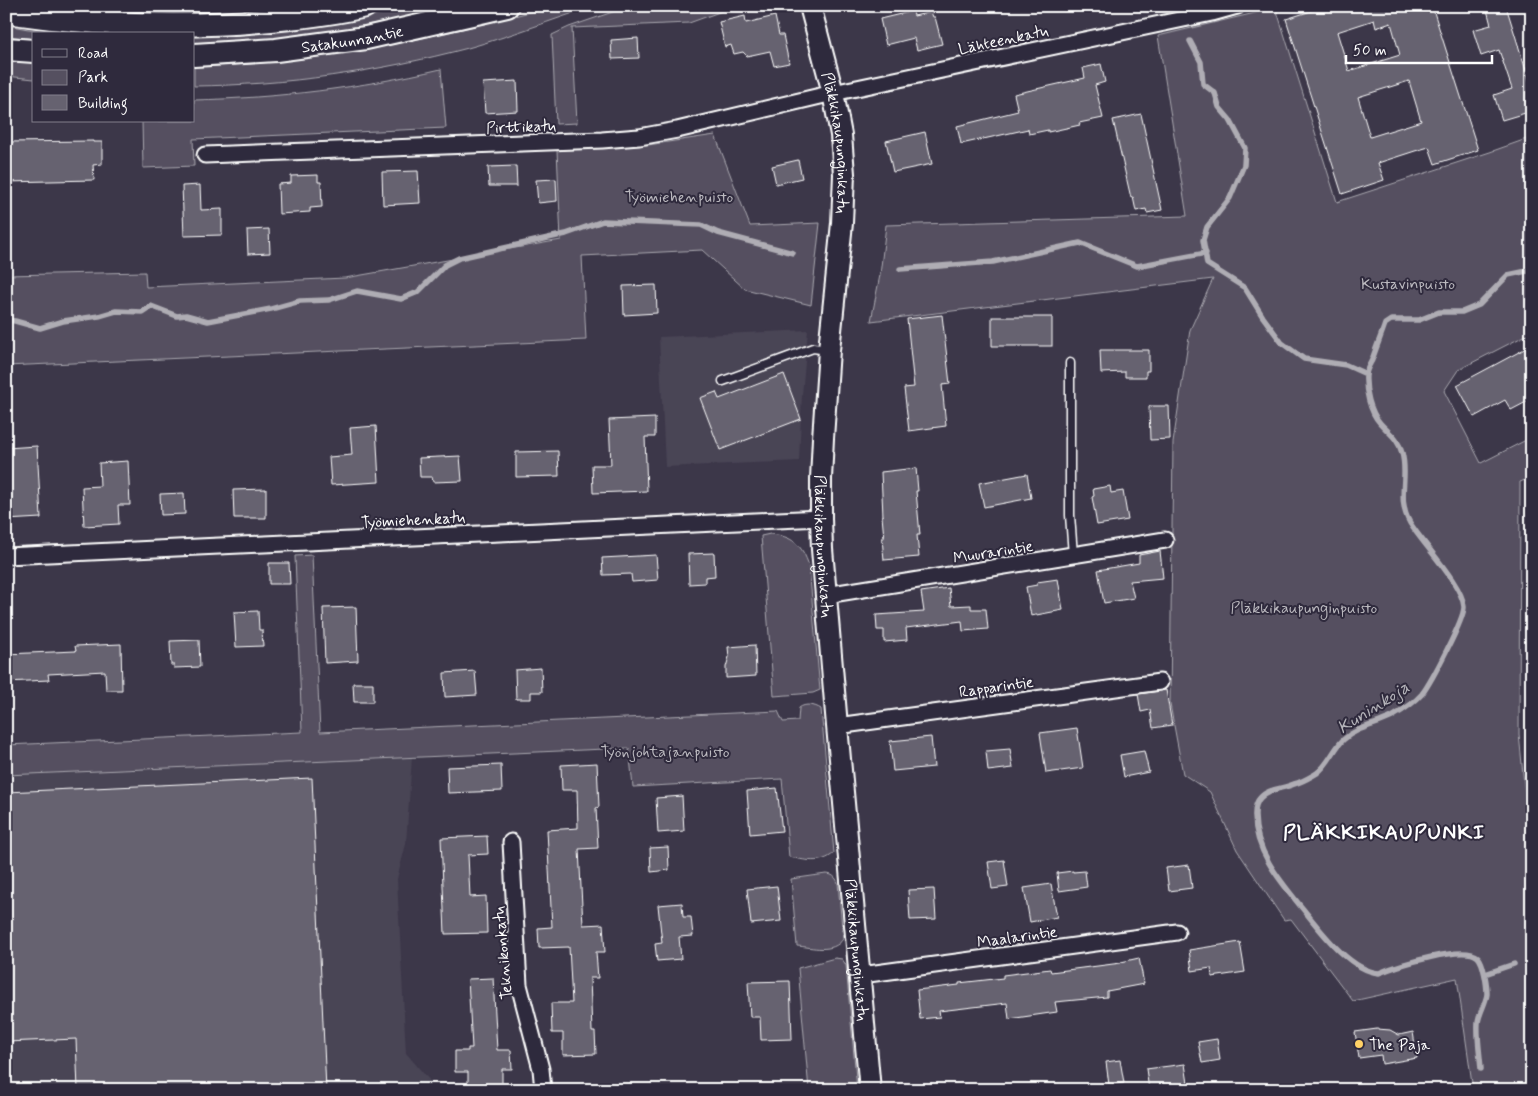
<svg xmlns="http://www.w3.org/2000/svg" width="1538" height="1096" viewBox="0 0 1538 1096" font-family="Mynerve,sans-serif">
	<rect width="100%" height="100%" fill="#3c3749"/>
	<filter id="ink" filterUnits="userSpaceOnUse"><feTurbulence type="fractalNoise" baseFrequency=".02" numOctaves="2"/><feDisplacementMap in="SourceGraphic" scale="10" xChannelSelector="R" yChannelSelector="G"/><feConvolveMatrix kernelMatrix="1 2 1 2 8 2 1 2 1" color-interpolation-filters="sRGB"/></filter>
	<g filter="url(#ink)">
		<!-- built -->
		<g fill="#494455">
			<path d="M808,330L802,395L799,461L665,467L659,337Z"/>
			<path d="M412,757L406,844L397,879L406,1053L430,1081V1090H6V775Z"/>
		</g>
		<!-- green -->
		<g fill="#555060" stroke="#aaa8b0">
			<path d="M78,6H307L296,8L179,13Z"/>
			<path d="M417,6H455C370,26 281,43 194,44V36L280,29L356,19Z"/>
			<path d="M553,6H594C552,20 510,36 468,48C378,72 286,85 194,86V67C252,65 310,59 368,49C430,38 491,22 553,6Z"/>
			<path d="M630,6H736L689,23L572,28L577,123L556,124L552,35L569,27Z"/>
			<path d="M1276,8L1337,202L1490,152L1532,137V332L1458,370L1444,391L1481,463L1532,437V477L1520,482L1519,734L1532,865V1090H1473L1457,978L1353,1001L1291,919L1284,920L1237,850L1210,792L1183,774L1170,704L1173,443L1190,330L1213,279L871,321L880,275L886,225L1187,216L1158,36Z"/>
			<path d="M6,25L28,29L82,34H34V39L6,36Z"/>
			<path d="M6,60L34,63V79L6,76Z"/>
			<path d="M441,69L446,128L193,139L194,166L143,168L142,121H194V100C278,98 360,88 441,69Z"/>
			<path d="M715,135L750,226L820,223L811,305L745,289L702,250L582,256L586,340L6,366V275L145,272L146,287L345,278L561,240L557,150L648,145Z"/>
			<path d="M770,534C792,536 802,544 809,566L820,690L813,693L774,696L761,536Z"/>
			<path d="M312,555L320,732L778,711L783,722L798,721L799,708C805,703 815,705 821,709L834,853C821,865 804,860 789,857L782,779L633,787L629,748L6,775V745L302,732L295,556Z"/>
			<path d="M826,874C832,874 836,877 838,883L843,939C833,954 812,947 797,946L791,879Z"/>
			<path d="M835,958L842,959L846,965L857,1090H809L798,968Z"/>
		</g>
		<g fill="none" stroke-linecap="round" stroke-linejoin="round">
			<!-- stream -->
			<g stroke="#afadb4" stroke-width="5.5">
				<path d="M1190,41L1201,62L1203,84L1215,93L1219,107L1230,120L1245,148L1244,165L1230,198L1207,227L1203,240L1207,264L1245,288L1263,317L1282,343L1304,359L1346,365L1366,374"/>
				<path d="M900,269L993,262L1080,243L1137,266L1206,253"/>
				<path d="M6,320L15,321L40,328L63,321L99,316L116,311L142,312L151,306L177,316L186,315L208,321L271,309L300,301L329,300L357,291L401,299L418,292L445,265L459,258L566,234L603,221L701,225L718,233L793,253"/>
				<path d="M1485,974L1514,964"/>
				<path d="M1481,1069C1480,1054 1477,1038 1478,1023C1479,1013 1486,1003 1487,994C1487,986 1484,963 1478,957C1464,944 1396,966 1379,973C1350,971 1320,930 1303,909C1281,882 1254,851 1255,814C1255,809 1256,802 1260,798C1268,788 1283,789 1294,784C1302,782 1310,777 1317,773C1329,764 1333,750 1343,740C1357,727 1376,725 1392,717C1402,711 1414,703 1422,694C1431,682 1464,620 1464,607C1463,585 1422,543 1410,523C1396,499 1409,477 1402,453C1399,439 1389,433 1380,423C1370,412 1365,390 1366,375C1366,370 1370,364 1372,360C1376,348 1381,336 1385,324L1391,320H1419L1439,312H1462L1479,305L1508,275L1527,271L1532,272"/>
			</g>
		</g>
		<!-- building -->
		<g fill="#666270" stroke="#fff" fill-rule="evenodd">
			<path d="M1327,6H1432L1478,150L1435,164L1429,147L1415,151L1378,163L1384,180L1342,194L1286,19ZM1374,20L1376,28L1391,23L1400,55L1349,71L1337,32ZM1409,81L1421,121L1370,137L1358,97Z"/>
			<path d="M1486,6H1506L1532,90V111L1502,120L1494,95L1512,89L1499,50L1481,56L1473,30L1491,25Z"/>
			<path d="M913,11L914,16L931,12L933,17H935L942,44L917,50L914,38L886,45L880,19Z"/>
			<path d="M745,16L746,23L775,16L779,35H783L789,63L774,66L770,51L747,56L743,52L734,54L731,45L725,47L719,22Z"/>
			<path d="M638,38L639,58L612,59L611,40Z"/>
			<path d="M1101,64L1105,82L1095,85L1103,118L1079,123L1080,125L1048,132V130L1029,134L1028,129L961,144L957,126L1018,111L1014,94L1085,78L1083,68Z"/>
			<path d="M517,81L518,111L485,113L483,83Z"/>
			<path d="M1141,114L1162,210L1147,213L1146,209L1136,211L1133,197L1131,198L1113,120Z"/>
			<path d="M925,132L932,164L893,172L886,141Z"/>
			<path d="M93,141V142H102V164L93,165L94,180L6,182V142Z"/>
			<path d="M798,160L802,178L776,184L772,166Z"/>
			<path d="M516,166L517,186H489L488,167Z"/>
			<path d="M418,171L420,203L383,205L382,172Z"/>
			<path d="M318,175V182H321L322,207L310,208V212L279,214L278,184L291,183V176Z"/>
			<path d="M556,179L557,201L538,203L536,180Z"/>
			<path d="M200,185L201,210L222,209V235L184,236L182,186Z"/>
			<path d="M269,229L270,253L248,254L247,230Z"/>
			<path d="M656,285L657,313L624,315L623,286Z"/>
			<path d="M942,315L950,384L942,385L946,426L909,431L904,388L914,387L907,319Z"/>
			<rect x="992" y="317" width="60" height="29"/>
			<path d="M1532,345V399L1511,410L1505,400L1474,417L1457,385Z"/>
			<path d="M1100,350H1149V371H1146V377H1125V372L1101,373Z"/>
			<path d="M784,374L801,419L720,450L700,398L716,392L719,399Z"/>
			<path d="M1149,406H1169L1170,439L1150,440Z"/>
			<path d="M655,418V437H645L647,491L593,493L592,465H611L609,420Z"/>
			<path d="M376,426L379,482L331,485L329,457L352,455L350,428Z"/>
			<path d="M37,446L41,518L6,520V448Z"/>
			<path d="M558,451L559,476L516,477V452Z"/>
			<path d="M460,456L462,481L433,482L432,477H420L419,458Z"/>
			<path d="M128,461L130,505H118L119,524L84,526L82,487L100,486L99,463Z"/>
			<path d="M916,468L918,491H916L920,535H917L919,557L884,560L882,538H884L882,516H883L881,472Z"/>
			<path d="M1027,474L1031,498L984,507L979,483Z"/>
			<path d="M1110,486L1111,493L1123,491L1128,520L1097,525L1092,497L1094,496L1093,489Z"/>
			<path d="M266,489V518H234L233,490Z"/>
			<path d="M184,493L185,514L161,515L160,494Z"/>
			<path d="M1160,551L1163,578L1130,581L1134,598L1104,603L1098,570L1139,563V555Z"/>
			<path d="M714,553L715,576L705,577V583L689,584L688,554Z"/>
			<path d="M656,555L658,580L632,582L631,574L603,575L602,558Z"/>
			<path d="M269,563H289L290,584H269Z"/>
			<path d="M1058,579L1063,610L1031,616L1026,587L1037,585V582Z"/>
			<path d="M949,588L951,606L971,605V609H986L988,629L963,631L962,621L906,628L907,640L884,642V630H877L876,615L924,612L921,592Z"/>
			<path d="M356,607L358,661L325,663L323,608Z"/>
			<path d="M258,611L259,630H262L263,646L236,647L234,612Z"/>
			<path d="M199,640L200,667L174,668V665H171L170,641Z"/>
			<path d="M121,644L122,690H106L105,671L48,674L49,680L6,682V654L76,651L75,646Z"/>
			<path d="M755,645L756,676L726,678V667L729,657L728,647Z"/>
			<path d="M541,668L542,692H531V699H516L515,670Z"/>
			<path d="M475,671L477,695L445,697L444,673Z"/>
			<path d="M353,683H373V702H354Z"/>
			<path d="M1166,690L1172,725L1153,728L1150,710L1141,712L1138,694Z"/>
			<path d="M1077,728L1083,768L1046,773L1040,733Z"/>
			<path d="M931,737L934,767L893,771L890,741Z"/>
			<path d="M1010,749L1013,768L988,771L986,751Z"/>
			<path d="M1144,751L1149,772L1124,777L1120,755Z"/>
			<path d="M597,763L599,807L596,808L598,848L579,849L583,925L603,924L605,952H596L598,978H590L592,1032H595L596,1054L563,1055V1033H552L551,1003H572L569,947L539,948L538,928L552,927L547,830L578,828L577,790H562L561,765Z"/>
			<path d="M501,765L502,791L448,793L447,767Z"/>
			<path d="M312,778L326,1090H78L76,1039L6,1042V792Z"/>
			<path d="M777,788L782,831L750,834L747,791Z"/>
			<path d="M682,796L684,831L658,833L656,798Z"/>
			<path d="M487,836L488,854L468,855L470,897L486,896L487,933L445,934L441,838Z"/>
			<path d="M668,847L669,870L651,872L650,848Z"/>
			<path d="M1004,860L1008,887L992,889L988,862Z"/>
			<path d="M1189,865L1192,888L1169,891L1166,868Z"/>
			<path d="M1073,871V872L1085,871L1087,887L1059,891L1057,873Z"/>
			<path d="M1051,884L1057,917L1030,922L1024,888Z"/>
			<path d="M777,886L781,921L751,924L747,889Z"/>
			<path d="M934,889L936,919L910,920L908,890Z"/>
			<path d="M682,903L683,917H691L693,936L679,937L681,959L657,961L655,944L662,943L658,905Z"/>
			<path d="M1240,942L1245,972L1212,977L1211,968L1192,971L1189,950Z"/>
			<path d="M1139,958L1144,984L1107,991V997L1055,1002L1057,1012L1009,1019L1007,1003L939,1011L940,1017L920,1019L917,990L959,985V983L1003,978V975L1050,969L1051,972L1121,963V962Z"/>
			<path d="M493,978L497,1050H511L512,1069H502V1090H468V1072H455V1051H468V1048H472L468,979Z"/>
			<path d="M790,981L792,1039L761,1040L760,1017H750L748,982Z"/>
			<path d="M1377,1029L1390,1030L1399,1035L1413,1032L1417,1058L1382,1064L1381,1055L1359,1058L1355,1032Z"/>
			<path d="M1217,1039L1220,1060L1202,1063L1198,1042Z"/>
			<path d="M1120,1060L1124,1083L1109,1085L1106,1062Z"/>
			<path d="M1185,1064L1189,1090H1149L1146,1069Z"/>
		</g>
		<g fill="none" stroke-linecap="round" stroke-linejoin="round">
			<!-- service casing -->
			<g stroke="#fff" stroke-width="11">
				<g id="service">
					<path d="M1070,363V515L1073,555"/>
					<path d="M723,381L813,348L828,350"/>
				</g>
			</g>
			<!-- minor casing -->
			<g stroke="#fff" stroke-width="19">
				<g id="minor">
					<path d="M205,155L602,140L639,137L677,130L833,93L1212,13L1237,6"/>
					<path d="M6,556L821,518"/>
					<path d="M826,595L1165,540"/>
					<path d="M837,726L1160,682"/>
					<path d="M511,842L519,985L541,1069L543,1090"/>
					<path d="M861,975L1177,932"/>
				</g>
			</g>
			<!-- tertiary casing -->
			<g stroke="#fff" stroke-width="24">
				<g id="tertiary">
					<path id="s1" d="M810,6L833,93L841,135L844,174L842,223L829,350L823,438L821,479V518L822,549L837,726L870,1090"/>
				</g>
			</g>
			<!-- secondary casing -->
			<g stroke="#fff" stroke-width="26">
				<g id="secondary">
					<path d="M6,12C100,26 196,29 290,18C315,15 341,12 365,6"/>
					<path d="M6,49L34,51"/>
					<path id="s2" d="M194,55L276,50L366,38L507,6"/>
				</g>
			</g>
			<!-- service -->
			<use href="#service" stroke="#2f2a3d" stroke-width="8"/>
			<!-- minor -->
			<use href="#minor" stroke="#2f2a3d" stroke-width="15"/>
			<!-- tertiary -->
			<use href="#tertiary" stroke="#2f2a3d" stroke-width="20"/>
			<!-- secondary -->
			<use href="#secondary" stroke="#2f2a3d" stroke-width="22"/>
		</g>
	</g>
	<!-- markers -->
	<circle fill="#ffd166" stroke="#2f2a3d" stroke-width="2" cx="1359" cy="1044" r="5"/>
	<g text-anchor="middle" stroke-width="4" stroke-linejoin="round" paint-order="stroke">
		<!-- street labels -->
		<g font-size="16" fill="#fff" stroke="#2f2a3d">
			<text dy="6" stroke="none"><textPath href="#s2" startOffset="159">Satakunnantie</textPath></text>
			<text transform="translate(1003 39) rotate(-12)" y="6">Lähteenkatu</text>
			<text transform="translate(521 126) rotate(-2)" y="6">Pirttikatu</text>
			<text dy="6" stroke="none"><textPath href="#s1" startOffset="140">Pläkkikaupunginkatu</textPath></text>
			<text transform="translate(413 519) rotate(-3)" y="6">Työmiehenkatu</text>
			<text dy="6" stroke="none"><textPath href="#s1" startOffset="545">Pläkkikaupunginkatu</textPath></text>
			<text transform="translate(993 551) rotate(-9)" y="6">Muurarintie</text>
			<text transform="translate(996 686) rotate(-8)" y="6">Rapparintie</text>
			<text transform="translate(1017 936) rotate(-8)" y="6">Maalarintie</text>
			<text dy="6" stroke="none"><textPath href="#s1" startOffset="950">Pläkkikaupunginkatu</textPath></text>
			<text transform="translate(502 953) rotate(-95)" y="6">Teknikonkatu</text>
		</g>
		<!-- park labels -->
		<g font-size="16" fill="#bbb9bf" stroke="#2f2a3d">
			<text x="679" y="202">Työmiehenpuisto</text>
			<text x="1408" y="289">Kustavinpuisto</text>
			<text x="1304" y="613">Pläkkikaupunginpuisto</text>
			<text x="665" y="757">Työnjohtajanpuisto</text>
		</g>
		<!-- poi labels -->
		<g font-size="16" fill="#fff" stroke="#2f2a3d" text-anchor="start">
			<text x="1369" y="1050">The Paja</text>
		</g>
		<!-- water labels -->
		<g font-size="18" font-style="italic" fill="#b5b4ba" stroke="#2f2a3d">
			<text transform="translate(1373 707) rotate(-33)" y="6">Kuninkoja</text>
		</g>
		<!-- district labels -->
		<g font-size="21" font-weight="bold" letter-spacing="1" fill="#fff" stroke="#2f2a3d">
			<text x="1384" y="839">PLÄKKIKAUPUNKI</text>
		</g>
	</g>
	<!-- margin -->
	<rect width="1538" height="1096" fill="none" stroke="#2f2a3d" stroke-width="25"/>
	<rect x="12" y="12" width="1513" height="1071" fill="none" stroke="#fff" stroke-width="2" filter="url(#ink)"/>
	<!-- legend -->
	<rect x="32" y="32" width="162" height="90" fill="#2f2a3d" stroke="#827f8b"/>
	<rect x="42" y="49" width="25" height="8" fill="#2f2a3d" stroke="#827f8b"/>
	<text x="78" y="58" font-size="15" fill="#ffffff">Road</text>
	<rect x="42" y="70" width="25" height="15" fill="#555060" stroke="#827f8b"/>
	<text x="78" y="82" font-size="15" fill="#ffffff">Park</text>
	<rect x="42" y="95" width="25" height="15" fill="#666270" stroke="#827f8b"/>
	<text x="78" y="108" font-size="15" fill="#ffffff">Building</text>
	<!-- scale -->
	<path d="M1346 55v8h146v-8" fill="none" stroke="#ffffff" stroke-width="2.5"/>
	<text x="1353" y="55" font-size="15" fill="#ffffff" stroke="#2f2a3d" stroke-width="4" paint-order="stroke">50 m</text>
</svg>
